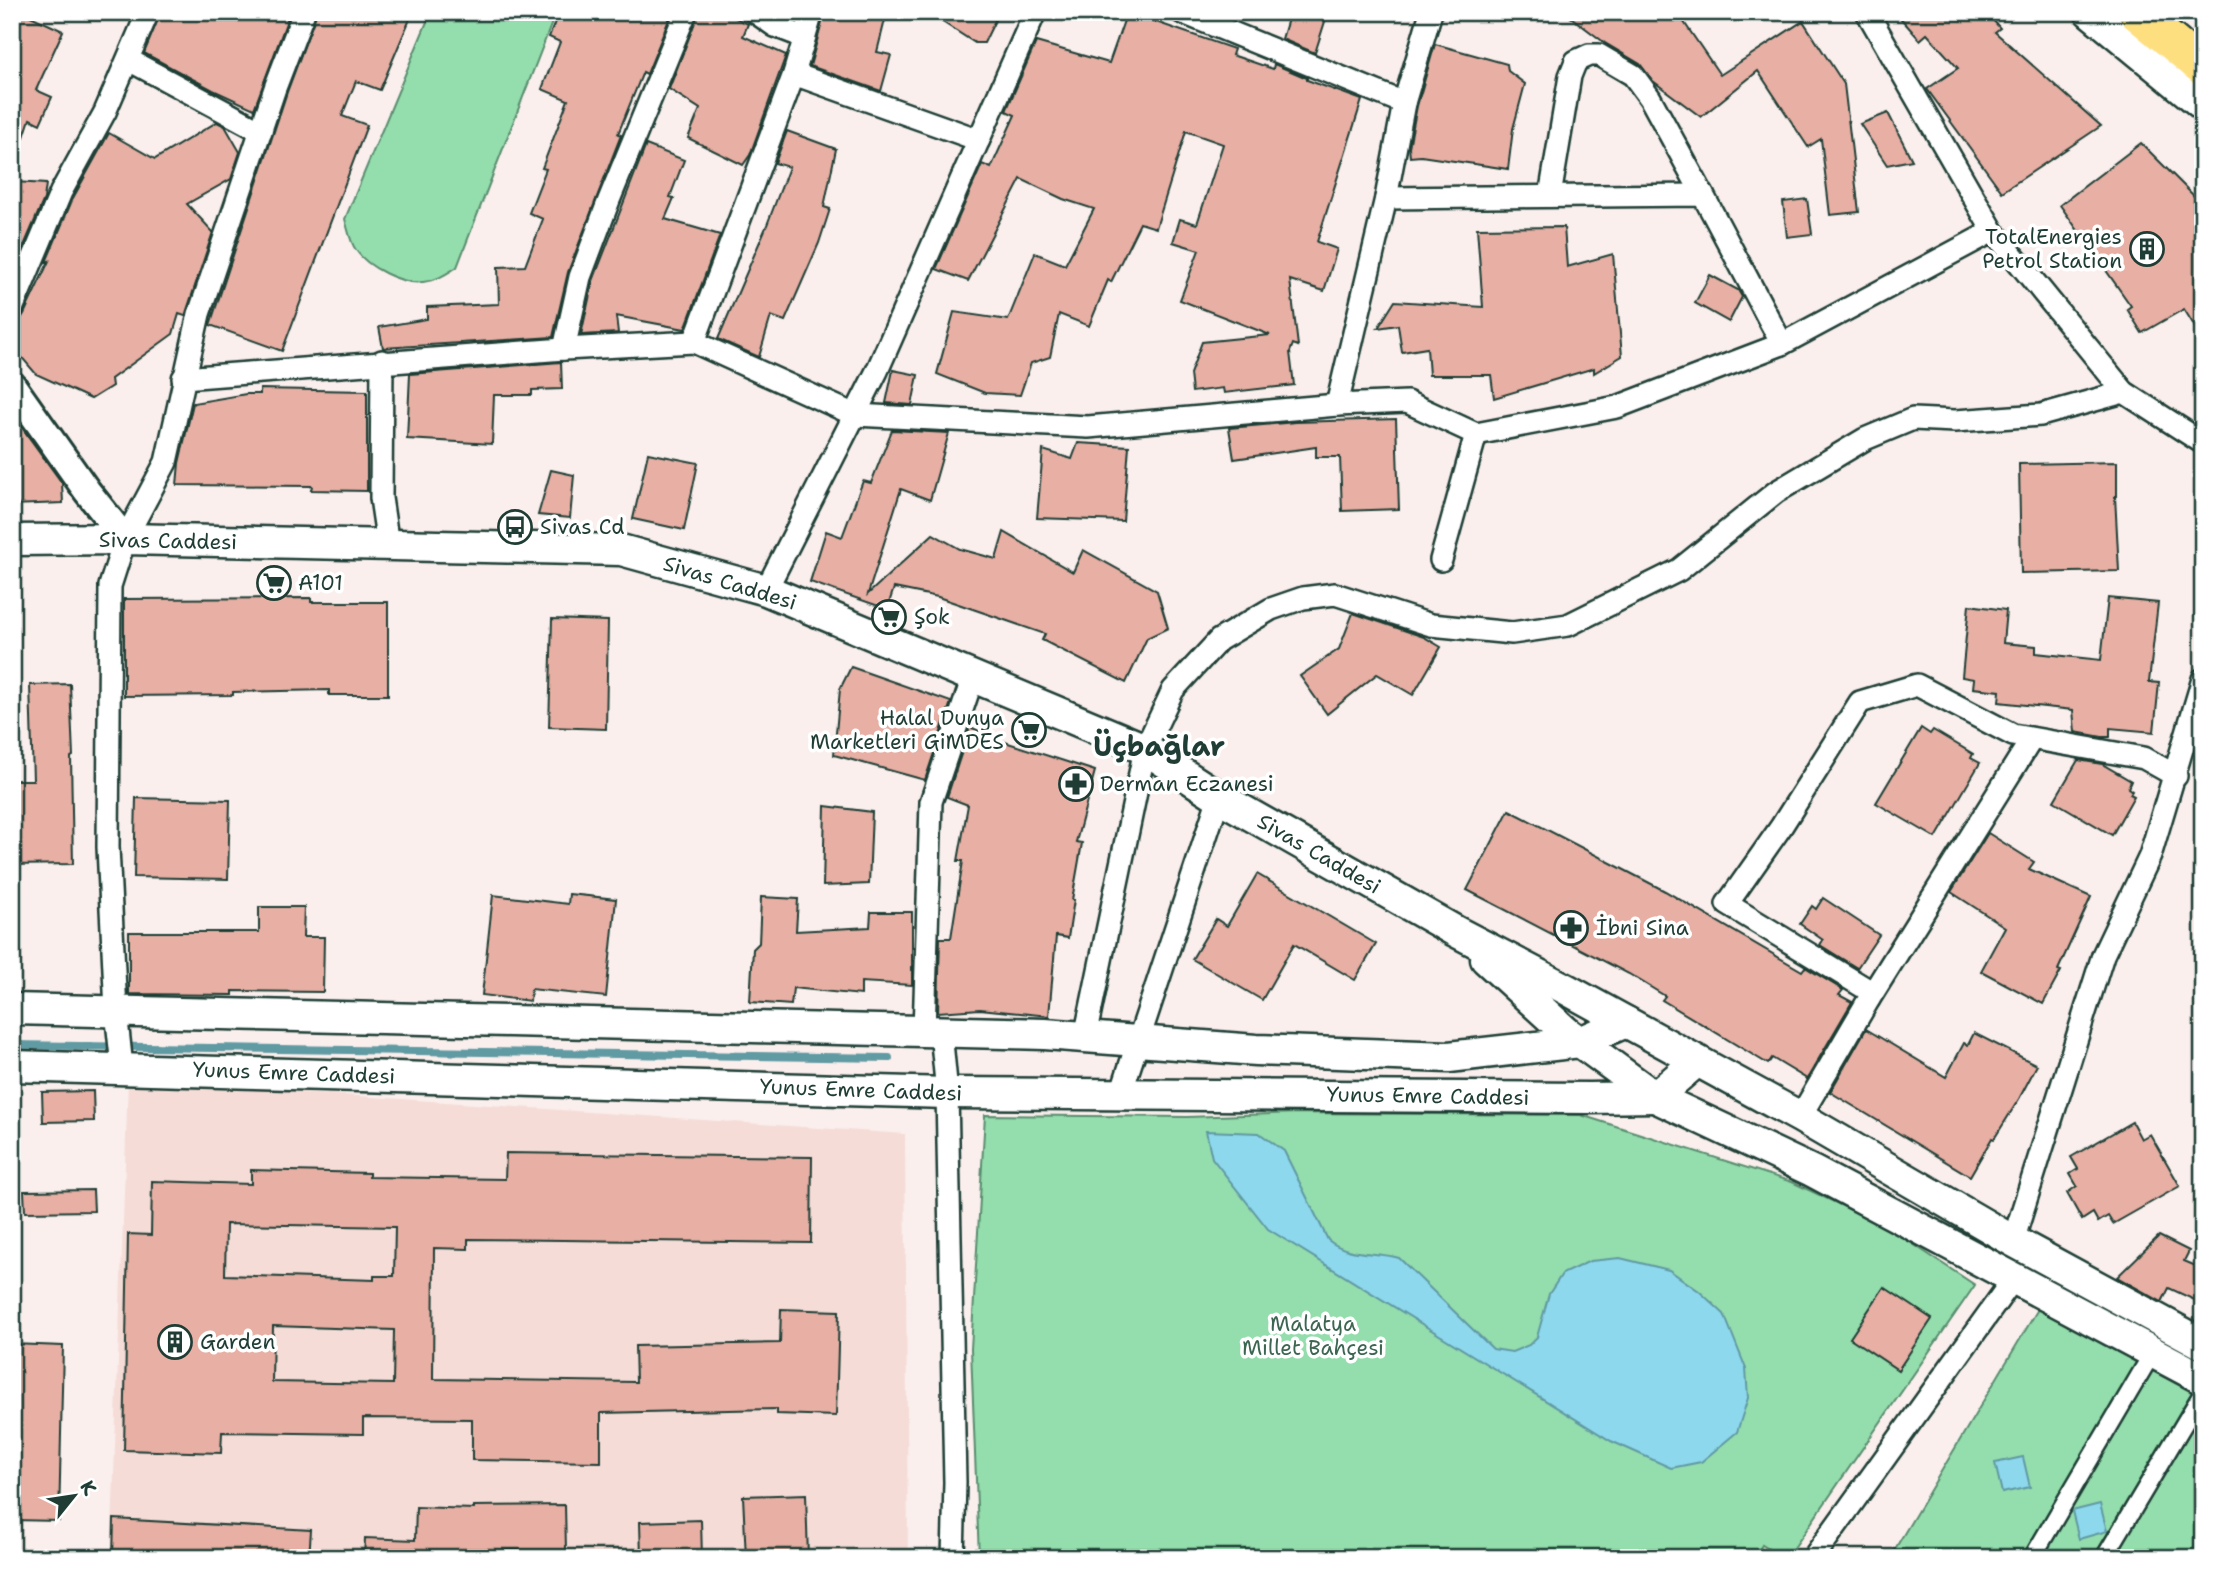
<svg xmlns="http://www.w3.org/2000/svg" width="2215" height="1570" viewBox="0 0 2215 1570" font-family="'Shantell Sans',sans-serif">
	<rect width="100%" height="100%" fill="#faefed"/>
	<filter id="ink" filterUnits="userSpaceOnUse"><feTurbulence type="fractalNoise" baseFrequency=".0143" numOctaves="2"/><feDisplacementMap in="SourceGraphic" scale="14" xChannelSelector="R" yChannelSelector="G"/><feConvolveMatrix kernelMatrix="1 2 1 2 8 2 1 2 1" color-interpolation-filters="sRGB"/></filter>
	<g filter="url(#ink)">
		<!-- built -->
		<path fill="#f5dcd7" d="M128,1080L905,1134L908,1558H111Z"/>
		<!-- green -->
		<g fill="#94ddac" stroke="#5a8d70" stroke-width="2">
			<path d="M431,12H556L457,267C446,274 436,281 423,282C402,285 367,267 356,250C350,242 348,229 345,219Z"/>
			<path d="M1299,1113L1581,1115L1792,1182L1887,1227L1975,1285L1787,1558H1783L1762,1545L1754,1558H979L971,1349L985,1115L1187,1117Z"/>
			<path d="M2038,1309L2203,1398V1558H1898L1892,1554Z"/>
		</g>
		<!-- water -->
		<g fill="#8dd8ed" stroke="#619aa3" stroke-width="2">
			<path d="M1206,1131L1259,1133L1284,1151L1328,1240C1349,1257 1375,1251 1399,1258L1493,1349L1512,1352L1529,1345L1537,1337L1549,1294L1562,1274L1590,1261L1620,1258L1669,1270L1699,1291L1724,1314L1746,1369L1748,1398L1737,1432L1701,1462L1671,1468L1611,1441L1268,1229L1212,1158Z"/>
			<path d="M2023,1457L2030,1487L2002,1493L1995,1463Z"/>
			<path d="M2100,1504L2107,1531L2079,1539L2072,1511Z"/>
		</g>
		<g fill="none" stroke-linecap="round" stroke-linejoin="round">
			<!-- stream -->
			<path stroke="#619aa3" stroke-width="8" d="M12,1045L889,1058"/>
		</g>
		<!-- building -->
		<g fill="#e8afa4" stroke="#1f3d34" stroke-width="2" fill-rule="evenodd">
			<path d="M12,12H22L63,31L36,90L52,97L40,124L30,119L16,161L12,160Z"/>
			<path d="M161,12H290L254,109L213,90L144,53Z"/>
			<path d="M317,12H413L380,90L356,81L342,116L367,125L282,351L210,325L287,92Z"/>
			<path d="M559,12H672L647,74L643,72L618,134L621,135L568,272L553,337L383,348L379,327L427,319V307L499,304L498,267L525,266L543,219L529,213L546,169L542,168L568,100L542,89L560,42L549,37Z"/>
			<path d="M699,12H724L748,24L743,36L786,55L750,155L743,165L688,138L700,109L669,89Z"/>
			<path d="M825,12H887L877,52L891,55L881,91L810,66Z"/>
			<path d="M927,12H999L984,43H975Z"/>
			<path d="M1127,12L1234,49L1232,55L1273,69L1274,64L1307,78V80L1362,100L1317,242L1337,249L1324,291L1290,280L1298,346L1293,344L1290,352L1294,385L1224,393L1223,388L1192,392L1190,374L1202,342L1270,335L1180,300L1199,250L1173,242L1180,219L1197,224L1223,144L1186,131L1156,228L1140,223L1111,282L1108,280L1089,326L1059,314L1050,357L1031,363L1020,395L985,393L937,374L954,312L1008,320L1035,253L1065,265L1094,209L1063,199L1021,179L968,281L936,269L982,164L991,168L1015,115L1006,111L1036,42L1109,63Z"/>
			<path d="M1290,12H1328L1315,53L1282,39Z"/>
			<path d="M1564,12H1677L1720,75L1803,21L1844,84L1859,212L1830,215L1821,139L1808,147L1758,71L1701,117L1653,81L1640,64L1605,43Z"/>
			<path d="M1895,12H1986L2000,28L1995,32L2101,126L2002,192L1927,89L1958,68L1927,34L1920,40Z"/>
			<path d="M1435,44L1507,64L1508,71L1525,84L1513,129L1508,169L1421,156L1410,157L1409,147L1417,106Z"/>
			<path d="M1888,113L1912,160L1887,165L1860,124Z"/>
			<path d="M217,122L225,126L240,152L231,179L187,204L213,232L185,316L179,314L173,334L111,379L112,386L91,399L36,374L12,346V332L24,314L49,261L46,262L73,198L109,133L155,159Z"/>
			<path d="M787,131L836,149L824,207L830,209L819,243L785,321L771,316L759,357L718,339L767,225L789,167L775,163Z"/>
			<path d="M2141,143L2203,205V340L2184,309L2142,333L2127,309L2131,306L2060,205Z"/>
			<path d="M646,145L684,160L670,197L674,198L665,219L720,235L685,329L616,316L618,333L581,335L593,281Z"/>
			<path d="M15,182L46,184L44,199L12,274V209Z"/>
			<path d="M1807,199L1812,234L1787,237L1783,202Z"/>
			<path d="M1564,227L1567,267L1613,254L1622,356L1594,373V368L1494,398L1491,375H1429L1427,348L1402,352L1398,325L1378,328L1395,301L1483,307L1477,228Z"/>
			<path d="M1710,275L1738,290L1742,297L1729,322L1695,303Z"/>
			<path d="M561,362L562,389L532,390V395H494L492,444L407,439L410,374Z"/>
			<path d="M893,370L918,375L912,405L886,403Z"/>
			<path d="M260,389L367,391V491L311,490L312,486L177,485L179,463L193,403L246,394H260Z"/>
			<path d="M12,414L62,483L63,503L12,505Z"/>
			<path d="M1396,419L1399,509L1342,511L1340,457H1316V447L1234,459L1229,428L1296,422Z"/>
			<path d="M892,430L949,433L930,500L901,489L868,594L933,534L960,549L996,559L1004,532L1073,572L1083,550L1157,591L1168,628L1147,638L1126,683L1042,640L1045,634L938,597L894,588L887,609L810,582L826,531L842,537L863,481L871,483Z"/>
			<path d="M1078,443L1129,446L1123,521L1037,518L1043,450L1072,459Z"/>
			<path d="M648,453L698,463L684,530L633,519Z"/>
			<path d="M2117,462V496H2115L2119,571L2021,573L2019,464Z"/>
			<path d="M551,470L574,475L570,518L538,515Z"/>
			<path d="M311,598V602H388V695H329V690L233,692V695L124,696V599Z"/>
			<path d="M2108,598L2158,603L2149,682L2159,683L2154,732L2110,728V737H2102L2075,732L2073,710L1999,702L2000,691L1973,688L1974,679L1962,677L1969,605L2006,610L2003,643L2036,646V653L2101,660Z"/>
			<path d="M1353,613L1424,637L1441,647L1413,695L1377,674L1327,714L1300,676L1339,649Z"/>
			<path d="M552,619L608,621L606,729L549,727Z"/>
			<path d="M851,667L951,702L925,780L834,755L840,689Z"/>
			<path d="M70,684L73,756L71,757L73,864L12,865V780H33L30,685Z"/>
			<path d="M970,727L1005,742L1095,771L1076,842L1082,843L1072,900H1074L1068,938L1056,936L1049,1016L980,1009L938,1012L940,938H951L963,861H958L968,805L947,797Z"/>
			<path d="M1921,728L1930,734L1933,730L1973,754L1971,758L1980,763L1936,838L1876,803Z"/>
			<path d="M2078,760L2102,764L2131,781L2128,788L2132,791L2130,794L2134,796L2112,835L2054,801Z"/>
			<path d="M136,798L230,800L228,879L134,877Z"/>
			<path d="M825,806L872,812L869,884L823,886Z"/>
			<path d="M1509,810L1665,891L1802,971L1805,967L1843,990L1839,995L1852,1002L1807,1079L1772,1058L1768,1064L1662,1000L1665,996L1629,974L1467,890Z"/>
			<path d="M1988,833L2034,862L2029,869L2091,897L2058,970L2061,971L2043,1004L1981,971L2005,927L1951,892Z"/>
			<path d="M1257,874L1376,944L1355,980L1294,944L1262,1000L1192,959L1216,919L1227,926Z"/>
			<path d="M569,894L616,899L606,997L531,989L530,1001L482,995L493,895L568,904Z"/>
			<path d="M761,897L798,899L796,931L870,927L871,912H912V985L861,982V995L793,988L791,1005L750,1002L753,949L759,943Z"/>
			<path d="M1823,898L1879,935L1857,968L1820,945L1823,940L1800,924L1812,906L1816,909Z"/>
			<path d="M259,907H304L303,937H324L323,992L233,991V995L129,994V932H259Z"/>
			<path d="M1866,1029L1946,1077L1964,1043L1968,1045L1974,1033L2037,1065L2019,1099L1994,1139L1992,1138L1970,1176L1830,1092Z"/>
			<path d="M93,1091L94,1121L43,1122L42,1092Z"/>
			<path d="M2132,1122L2141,1139L2150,1134L2180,1186L2113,1224L2108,1216L2098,1222L2093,1213L2082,1220L2067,1193L2077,1186L2070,1174L2078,1169L2071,1157Z"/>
			<path d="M506,1153L812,1157L811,1243L468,1239V1249L434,1248L433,1379L636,1382L635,1346L780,1343L781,1309L839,1311L836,1416L777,1414V1409L601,1413V1462L472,1460V1419L363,1418V1434L222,1432L221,1453L124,1450L128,1234L151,1235L152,1181L251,1184V1170L369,1173V1177L505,1179ZM226,1224L395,1227L394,1276H374V1280L225,1275ZM273,1326L394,1330L393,1384L272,1382Z"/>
			<path d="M93,1190L94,1211L25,1212L24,1191Z"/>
			<path d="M2159,1236L2189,1251L2184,1261L2203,1269V1304L2169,1288L2162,1302L2117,1277Z"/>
			<path d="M1884,1287L1932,1319L1898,1370L1850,1338Z"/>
			<path d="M12,1344L63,1346L59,1521L12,1520Z"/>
			<path d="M806,1494L808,1558H746L743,1496Z"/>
			<path d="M565,1505L566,1550H459V1558H364L365,1538L415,1540L416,1507L474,1509V1506Z"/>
			<path d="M114,1519L311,1530L309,1558H113Z"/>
			<path d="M701,1520L702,1558H641L640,1522Z"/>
		</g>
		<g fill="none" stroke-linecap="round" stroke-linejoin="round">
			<!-- pedestrian casing -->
			<g stroke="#1f3d34" stroke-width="21">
				<g id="pedestrian">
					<path d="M2032,1558L2153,1352"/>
					<path d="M2104,1558L2203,1392"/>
				</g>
			</g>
			<!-- minor casing -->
			<g stroke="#1f3d34" stroke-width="26">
				<g id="minor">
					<path d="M686,12L609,200L580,277L564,349L694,342L855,415L1088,427L1337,405L1407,402L1476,434L1617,407L1782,344L1993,231"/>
					<path d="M755,12L775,26L804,37"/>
					<path d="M1181,12L1404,103"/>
					<path d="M1867,12L1993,231L2124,392L2203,443"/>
					<path d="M129,60L261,131"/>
					<path d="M794,74L979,140"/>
					<path d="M1550,196L1570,76L1576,61L1589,55H1599L1633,75L1650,98L1703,195"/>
					<path d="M1386,198L1703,195L1782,344"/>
					<path d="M12,309L61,192L105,112L148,12"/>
					<path d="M694,342L794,74L812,12"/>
					<path d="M382,361L381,498L388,545"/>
					<path d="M183,378L564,349"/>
					<path d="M1337,405L1386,198L1404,103L1431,12"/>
					<path d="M1441,560L1476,434"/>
					<path d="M766,590L877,371L1035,12"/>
					<path d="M1869,999L2031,740"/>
					<path d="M924,1032L931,802L973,677"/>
					<path d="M941,1032L947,1093L955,1482L953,1558"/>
					<path d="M1085,1037L1145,749L1173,690L1219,640L1271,609L1303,598L1335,594L1431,625L1512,633L1568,625L1679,570L1776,492L1865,439L1913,419L1955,421L2041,415L2124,392"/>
					<path d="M122,1067L116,1011L108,847L110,586L125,539L166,462L199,314L275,88L304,12"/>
					<path d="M1121,1093L1219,797"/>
					<path d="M1800,1117L1869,999L1870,991L1727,904L1781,827L1860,702L1917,685L2013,735L2144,758L2176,776"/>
					<path d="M2013,1241L2103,955L2150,856L2203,679"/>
					<path d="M1813,1558L2014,1278"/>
				</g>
			</g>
			<!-- tertiary casing -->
			<g stroke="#1f3d34" stroke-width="32">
				<path id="tertiary" d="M12,385L87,491L125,539"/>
			</g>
			<!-- secondary casing -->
			<g stroke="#1f3d34" stroke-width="35">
				<g id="secondary">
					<path d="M2090,12L2203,105"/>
					<path d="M12,540L125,539L621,550L766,590L1145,749L1219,797L1455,931L1566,989L1800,1117L2013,1241L2203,1344"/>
					<path d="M1486,959L1565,1031L1655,1097L1812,1171L2203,1379"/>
					<path d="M12,1009L1045,1034L1256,1050L1449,1057L1580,1042L1626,1022"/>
					<path d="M12,1066L947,1093L1589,1098L1655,1097L1697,1061"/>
				</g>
			</g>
			<!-- trunk casing -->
			<g stroke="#1f3d34" stroke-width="40">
				<path id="trunk" d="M2136,12L2203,68"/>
			</g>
			<!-- pedestrian -->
			<use href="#pedestrian" stroke="#fff" stroke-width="16"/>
			<!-- minor -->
			<use href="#minor" stroke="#fff" stroke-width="21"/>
			<!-- tertiary -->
			<use href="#tertiary" stroke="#fff" stroke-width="26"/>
			<!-- secondary -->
			<use href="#secondary" stroke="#fff" stroke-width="30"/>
			<!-- trunk -->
			<use href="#trunk" stroke="#fedf80" stroke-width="35"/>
		</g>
	</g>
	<!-- icons -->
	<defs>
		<g id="building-ring" transform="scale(1.75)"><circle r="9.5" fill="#fff" stroke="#1f3d34" stroke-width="1.5"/><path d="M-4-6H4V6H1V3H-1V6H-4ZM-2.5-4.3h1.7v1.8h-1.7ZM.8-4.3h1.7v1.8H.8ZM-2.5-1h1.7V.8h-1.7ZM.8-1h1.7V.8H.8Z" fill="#1f3d34"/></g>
		<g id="bus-ring" transform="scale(1.75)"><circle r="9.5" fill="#fff" stroke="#1f3d34" stroke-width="1.5"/><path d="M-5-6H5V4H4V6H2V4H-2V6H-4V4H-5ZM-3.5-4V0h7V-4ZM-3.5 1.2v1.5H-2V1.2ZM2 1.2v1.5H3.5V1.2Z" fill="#1f3d34"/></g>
		<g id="supermarket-ring" transform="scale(1.75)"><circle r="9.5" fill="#fff" stroke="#1f3d34" stroke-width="1.5"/><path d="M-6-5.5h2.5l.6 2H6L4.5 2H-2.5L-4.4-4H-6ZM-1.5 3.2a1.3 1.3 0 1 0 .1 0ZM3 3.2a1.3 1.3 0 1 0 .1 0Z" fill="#1f3d34"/></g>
		<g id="pharmacy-ring" transform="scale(1.75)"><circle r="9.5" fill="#fff" stroke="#1f3d34" stroke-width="1.5"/><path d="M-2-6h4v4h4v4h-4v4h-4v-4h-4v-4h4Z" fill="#1f3d34"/></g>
	</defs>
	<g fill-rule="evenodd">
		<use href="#building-ring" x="2147" y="249"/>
		<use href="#bus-ring" x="515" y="527"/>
		<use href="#supermarket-ring" x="274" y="583"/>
		<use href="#supermarket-ring" x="889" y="617"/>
		<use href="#supermarket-ring" x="1029" y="730"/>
		<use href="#pharmacy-ring" x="1076" y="784"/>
		<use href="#pharmacy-ring" x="1571" y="928"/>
		<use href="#building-ring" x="175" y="1342"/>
	</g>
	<g text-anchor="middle" stroke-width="7" stroke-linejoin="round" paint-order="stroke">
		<!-- poi labels -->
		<g font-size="21" fill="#1f3d34" stroke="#fff" text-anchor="start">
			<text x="2122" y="244" text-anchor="end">TotalEnergies<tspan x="2122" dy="24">Petrol Station</tspan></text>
			<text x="540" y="534">Sivas Cd</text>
			<text x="298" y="590">A101</text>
			<text x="914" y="624">Şok</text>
			<text x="1004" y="725" text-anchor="end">Halal Dunya<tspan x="1004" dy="24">Marketleri GiMDES</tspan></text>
			<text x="1100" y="791">Derman Eczanesi</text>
			<text x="1596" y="935">İbni Sina</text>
			<text x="200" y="1349">Garden</text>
		</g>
		<!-- street labels -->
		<g font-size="21" fill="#1f3d34" stroke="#fff">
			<text transform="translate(168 541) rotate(1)" y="7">Sivas Caddesi</text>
			<text transform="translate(730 583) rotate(17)" y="7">Sivas Caddesi</text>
			<text transform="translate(1319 854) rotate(30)" y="7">Sivas Caddesi</text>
			<text transform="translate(294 1073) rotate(2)" y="7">Yunus Emre Caddesi</text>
			<text transform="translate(861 1090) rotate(2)" y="7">Yunus Emre Caddesi</text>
			<text transform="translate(1428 1096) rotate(1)" y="7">Yunus Emre Caddesi</text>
		</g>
		<!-- park labels -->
		<g font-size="21" fill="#3c6552" stroke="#fff">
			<text x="1313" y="1331">Malatya<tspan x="1313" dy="24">Millet Bahçesi</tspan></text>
		</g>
		<!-- district labels -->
		<g font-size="28" font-weight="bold" fill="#1f3d34" stroke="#fff">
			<text x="1159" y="756">Üçbağlar</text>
		</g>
	</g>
	<!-- margin -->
	<rect width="2215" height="1570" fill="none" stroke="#fff" stroke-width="42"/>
	<rect x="21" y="21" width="2173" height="1528" fill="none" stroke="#1f3d34" stroke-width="2.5" filter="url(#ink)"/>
	<!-- north arrow -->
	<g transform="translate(74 1496) rotate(60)" stroke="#ffffff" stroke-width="5" paint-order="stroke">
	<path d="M0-5L12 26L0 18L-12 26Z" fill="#1f3d34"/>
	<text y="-10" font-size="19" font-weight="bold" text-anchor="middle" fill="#1f3d34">K</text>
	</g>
</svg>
